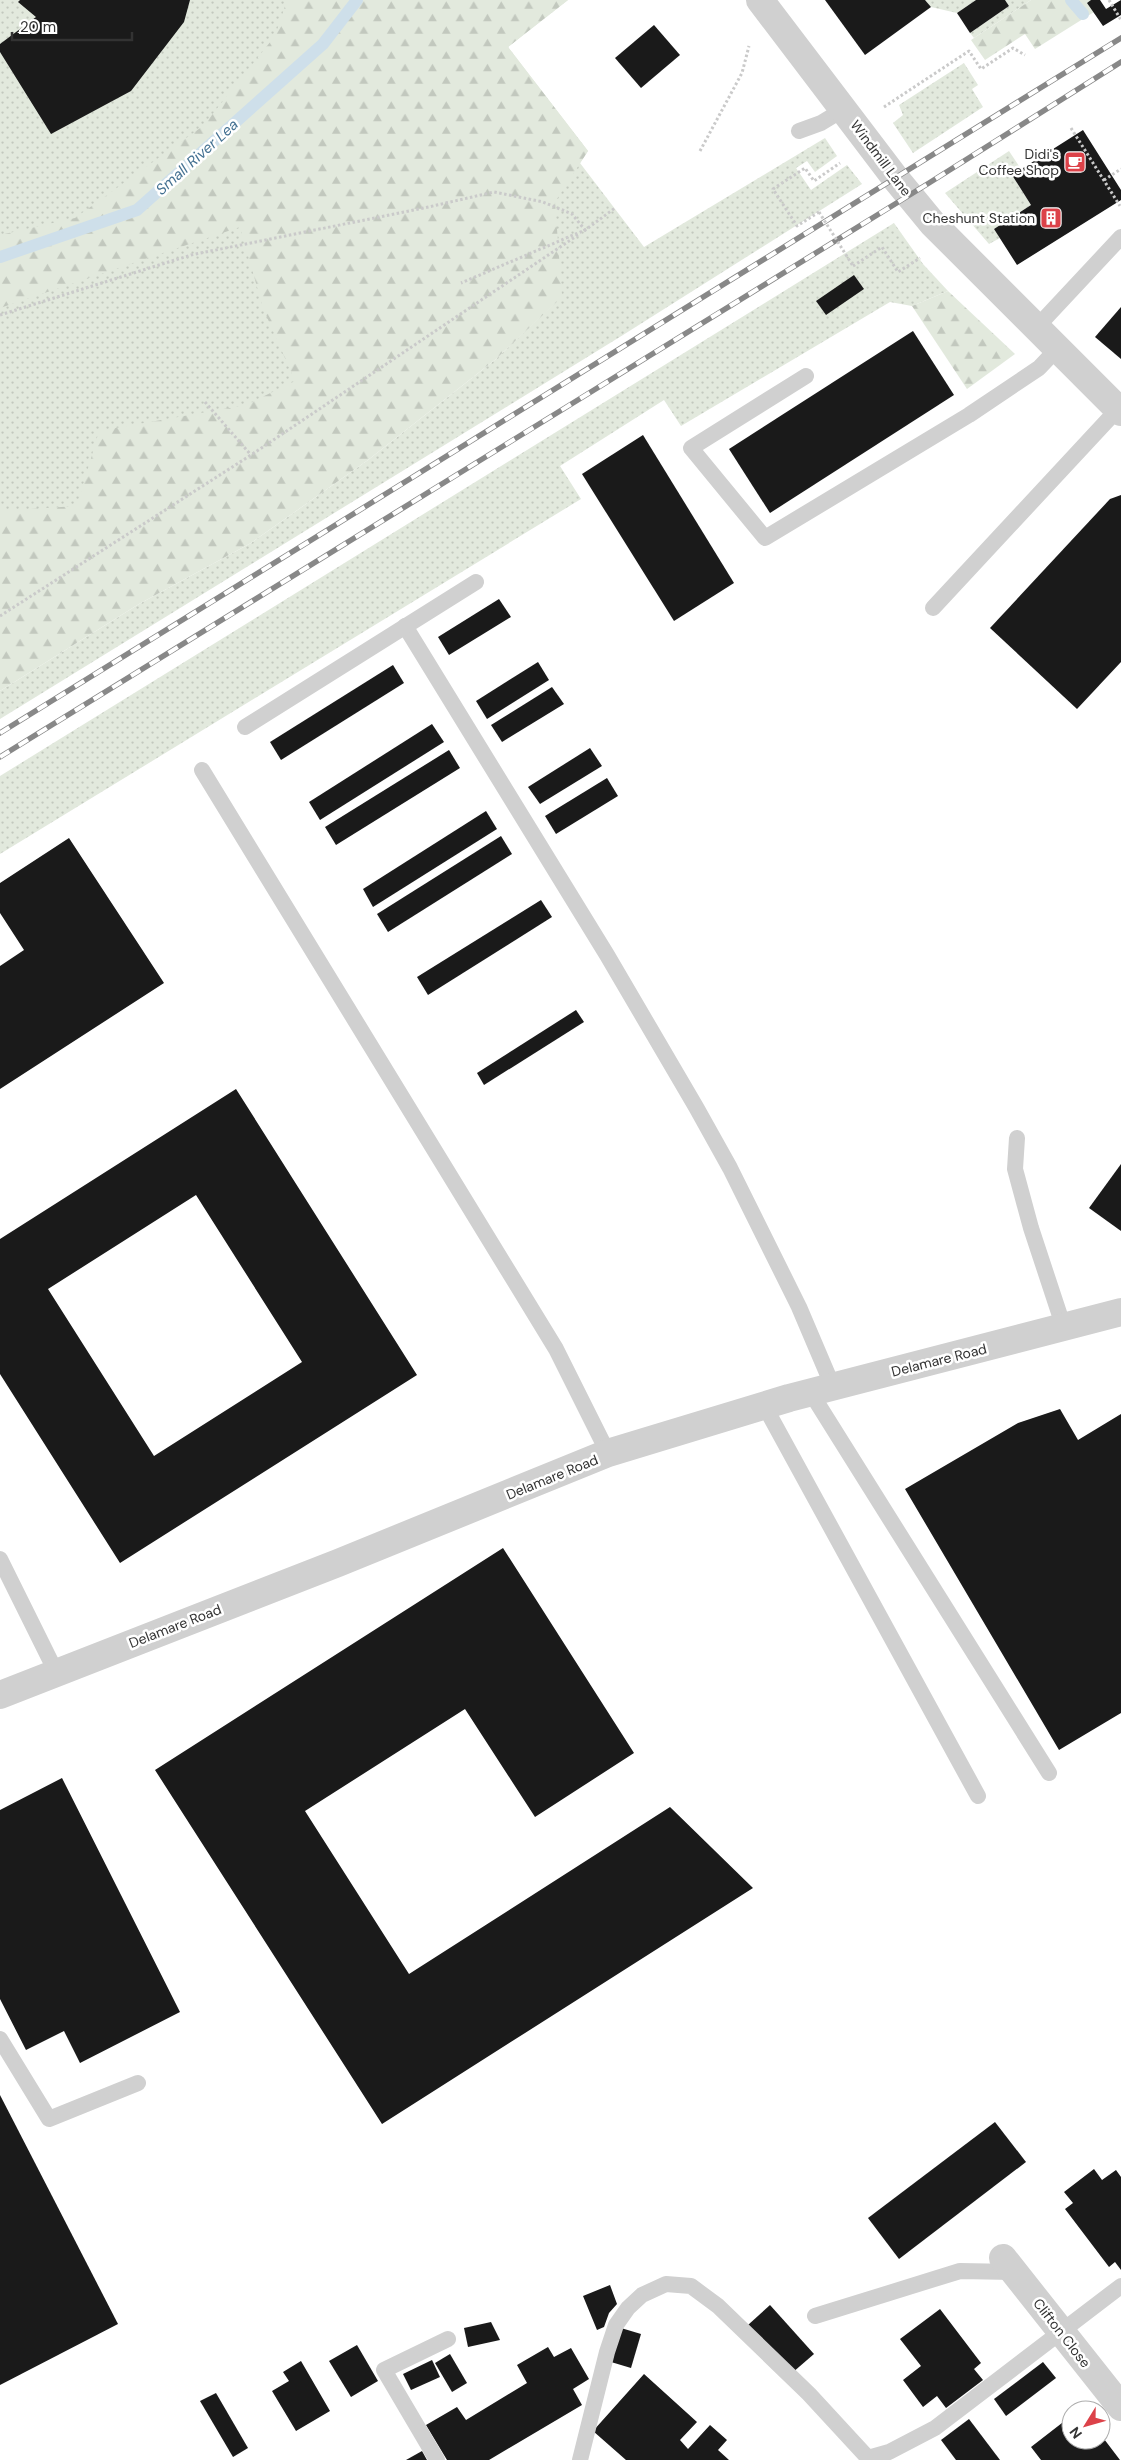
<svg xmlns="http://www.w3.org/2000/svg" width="1121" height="2460" viewBox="0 0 1121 2460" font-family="'DM Sans',sans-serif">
	<defs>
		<pattern id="green-dots" width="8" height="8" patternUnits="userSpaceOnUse" patternTransform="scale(1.25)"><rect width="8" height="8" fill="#e2e9dd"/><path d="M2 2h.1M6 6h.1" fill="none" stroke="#c2c8be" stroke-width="1.8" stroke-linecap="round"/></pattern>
		<pattern id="forest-firs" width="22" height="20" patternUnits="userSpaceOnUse" patternTransform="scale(1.25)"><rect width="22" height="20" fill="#e2e9dd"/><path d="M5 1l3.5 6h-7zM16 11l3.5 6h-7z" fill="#c2c8be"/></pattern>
	</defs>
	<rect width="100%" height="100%" fill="#fff"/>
	<!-- green -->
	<g fill="url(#green-dots)">
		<path d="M0,0H568L508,47L588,151L580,163L644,247L825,138L837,156L815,172L807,161L796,168L811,190L847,165L862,184L623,335L0,719V691L139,604L251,543L368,460L496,359L559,299L0,641Z"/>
		<path d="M925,0H976L957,13L931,7Z"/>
		<path d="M1005,0H1031L974,38L970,33L1009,6Z"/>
		<path d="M964,63L978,85L972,89L983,107L913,153L893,123L903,115L899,105Z"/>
		<path d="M1009,151L1021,169L1012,175L1031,205L994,229L1000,238L989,244L945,193Z"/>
		<path d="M894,223L923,264L948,291L912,306L890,302L681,426L664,400L560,466L581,499L0,854V776Z"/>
	</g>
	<!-- forest -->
	<g fill="url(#forest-firs)">
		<path d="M287,0H568L508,47L588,151L555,202L562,297L496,359L368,460L251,543L139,604L0,691V511L77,506L99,431L246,405L295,381L263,308L240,227L0,308V235L75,218L203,126L275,36Z"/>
		<path d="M1031,0H1091L1094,12L1035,49L1025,34L985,60L971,40Z"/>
		<path d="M948,291L1015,354L967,389L912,306Z"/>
	</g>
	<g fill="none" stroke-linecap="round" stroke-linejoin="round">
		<!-- stream -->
		<g stroke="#cedfea" stroke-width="12">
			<path d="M1071,0L1083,14"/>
			<path d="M0,257L137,210L323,44L357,0"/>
		</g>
	</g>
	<!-- building -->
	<g fill="#1a1a1a" fill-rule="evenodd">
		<path d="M20,0H190L184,22L131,91L51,134L0,52V44L36,17L18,2Z"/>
		<path d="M825,0H925L931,7L865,55Z"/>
		<path d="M976,0H1005L1009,6L970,33L957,13Z"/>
		<path d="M1091,0H1100L1106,9L1121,0V15L1103,26L1087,3Z"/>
		<path d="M654,25L680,55L641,88L615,58Z"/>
		<path d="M1083,130L1121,190V200L1017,265L994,229L1031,205L1012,175Z"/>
		<path d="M854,275L864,289L826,315L816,301Z"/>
		<path d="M1121,307V359L1095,337Z"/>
		<path d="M913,331L954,395L770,513L729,449Z"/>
		<path d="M643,435L734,583L674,621L582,474Z"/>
		<path d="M1121,495V662L1077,709L990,628L1110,499Z"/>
		<path d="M499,599L511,617L449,655L438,637Z"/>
		<path d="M538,662L549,680L487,719L476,701Z"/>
		<path d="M393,665L404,683L281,760L270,742Z"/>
		<path d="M552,687L564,704L502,742L491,725Z"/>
		<path d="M432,724L444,742L320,820L309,802Z"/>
		<path d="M590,748L602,766L540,804L528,787Z"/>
		<path d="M449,750L460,768L336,845L325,827Z"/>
		<path d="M607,778L618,796L556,834L545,816Z"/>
		<path d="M486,811L497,829L373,907L363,889Z"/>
		<path d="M501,836L512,854L388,932L377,914Z"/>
		<path d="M69,838L164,983L0,1089V966L24,950L0,913V883Z"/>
		<path d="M541,900L552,917L428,995L417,977Z"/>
		<path d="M576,1010L584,1022L484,1085L477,1073Z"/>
		<path d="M236,1089L417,1375L120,1563L0,1374V1239ZM196,1195L302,1362L154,1456L48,1289Z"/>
		<path d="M1121,1164V1231L1089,1208Z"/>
		<path d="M1060,1409L1078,1440L1121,1414V1713L1059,1750L905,1489L1018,1423Z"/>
		<path d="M503,1548L634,1753L535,1817L465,1709L305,1811L409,1974L670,1807L753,1888L382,2124L155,1770Z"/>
		<path d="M62,1778L180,2012L80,2063L64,2031L26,2050L0,1999V1810Z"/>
		<path d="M0,2095L118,2324L0,2385Z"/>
		<path d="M995,2122L1026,2162L899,2259L868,2218Z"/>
		<path d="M1094,2169L1102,2180L1116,2170L1121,2177V2270L1115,2262L1109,2267L1065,2209L1073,2203L1064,2192Z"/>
		<path d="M610,2285L617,2304L609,2313L604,2327L597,2330L583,2296Z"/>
		<path d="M770,2305L814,2354L792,2373L748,2325Z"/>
		<path d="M940,2309L981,2363L974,2369L983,2380L946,2408L937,2396L923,2407L903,2380L921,2366L900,2339Z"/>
		<path d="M491,2322L500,2340L468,2347L464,2328Z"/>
		<path d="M621,2328L641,2334L631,2368L611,2362Z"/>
		<path d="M357,2345L378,2381L351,2397L329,2361Z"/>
		<path d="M548,2347L554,2357L571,2348L589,2379L573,2389L582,2405L489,2460H447L426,2425L457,2407L466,2420L527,2383L517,2365Z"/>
		<path d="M450,2354L467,2383L452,2392L435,2363Z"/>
		<path d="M432,2360L440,2377L411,2390L403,2374Z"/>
		<path d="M301,2361L330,2411L296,2431L272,2391L289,2381L283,2372Z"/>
		<path d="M1043,2362L1056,2378L1006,2416L994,2399Z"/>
		<path d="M644,2374L697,2422L680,2440L688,2449L710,2425L727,2440L718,2450L729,2460H626L593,2431Z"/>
		<path d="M216,2393L248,2448L233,2457L200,2401Z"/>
		<path d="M1071,2416V2440H1101V2435L1120,2460H1041L1031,2447Z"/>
		<path d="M969,2419L1000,2460H956L941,2440Z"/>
		<path d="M422,2451L427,2460H406Z"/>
	</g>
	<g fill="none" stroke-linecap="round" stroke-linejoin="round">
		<!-- path -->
		<g stroke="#cacaca" stroke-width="3" stroke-dasharray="2.5 2.5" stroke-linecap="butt">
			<path d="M1109,0L1121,20"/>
			<path d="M884,107L969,51L981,69L1013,48L1025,55"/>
			<path d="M1071,128L1120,206"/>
			<path d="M700,151L742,73L749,46"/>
			<path d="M1104,180L1121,169"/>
			<path d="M819,212L797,226L773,189L805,168L814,181L840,163"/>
			<path d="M584,231L615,208"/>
			<path d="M853,266L882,247L898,272L920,258"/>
			<path d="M0,315L191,255L424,208L494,192L543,202L572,214L585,230L461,283"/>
			<path d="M205,402L251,455"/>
			<path d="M0,616L251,455L578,235"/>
		</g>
		<!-- lane -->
		<g stroke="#d0d0d0" stroke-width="16">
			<path d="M799,131L821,123L844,109"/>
			<path d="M1036,328L1121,237"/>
			<path d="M806,376L691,448L765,538L969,415L1039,368L1057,349"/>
			<path d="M933,608L1118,409"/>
			<path d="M405,626L607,955L696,1107L730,1168L799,1307L833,1387"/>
			<path d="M245,727L476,582"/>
			<path d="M202,770L556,1349L608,1453"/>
			<path d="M1017,1138L1015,1169L1031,1228L1064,1328"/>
			<path d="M811,1393L1049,1773"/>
			<path d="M764,1405L978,1796"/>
			<path d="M0,1559L56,1672"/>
			<path d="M0,2039L49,2119L138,2083"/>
			<path d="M815,2316L960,2271L1014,2272"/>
			<path d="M437,2460L384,2370L448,2339"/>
			<path d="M580,2460L607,2352L616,2325L628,2308L642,2295L666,2284L691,2286L718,2306L809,2394L868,2458L889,2452L935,2428L1121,2286"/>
		</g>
		<!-- street -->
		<g stroke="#d0d0d0" stroke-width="28">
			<path d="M760,0L896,179L933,224L1121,412"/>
			<path d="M0,1695L338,1563L608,1453L789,1398L1121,1312"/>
			<path d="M1003,2258L1121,2407"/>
		</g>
		<!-- rail casing -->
		<g stroke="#888" stroke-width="5.5">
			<g id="rail">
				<path d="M0,733L1121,38"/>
				<path d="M0,757L929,183L1121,62"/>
			</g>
		</g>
		<!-- rail -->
		<use href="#rail" stroke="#fff" stroke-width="4" stroke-dasharray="11" stroke-linecap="butt"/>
		<!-- path-bridge -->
		<path stroke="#cacaca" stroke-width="3" stroke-dasharray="2.5 2.5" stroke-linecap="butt" d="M819,212L853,266"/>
	</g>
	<!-- icons -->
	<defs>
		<g id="cafe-square" transform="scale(1.125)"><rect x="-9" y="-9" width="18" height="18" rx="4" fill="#dc4249" stroke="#fff"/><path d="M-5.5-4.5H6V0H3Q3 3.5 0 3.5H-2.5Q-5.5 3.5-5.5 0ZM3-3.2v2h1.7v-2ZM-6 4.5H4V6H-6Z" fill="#fff"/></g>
		<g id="building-square" transform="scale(1.125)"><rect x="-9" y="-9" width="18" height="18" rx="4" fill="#dc4249" stroke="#fff"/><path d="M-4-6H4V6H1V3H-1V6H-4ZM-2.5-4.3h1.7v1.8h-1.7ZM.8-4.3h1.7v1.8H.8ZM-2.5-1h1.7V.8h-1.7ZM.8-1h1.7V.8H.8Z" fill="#fff"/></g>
	</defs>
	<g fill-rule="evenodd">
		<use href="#cafe-square" x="1075" y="162"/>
		<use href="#building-square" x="1051" y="218"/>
	</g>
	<g text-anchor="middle" stroke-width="5" stroke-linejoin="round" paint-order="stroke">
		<!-- poi labels -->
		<g font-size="14" fill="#333" stroke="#fff" text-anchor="end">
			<text x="1059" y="159">Didi's<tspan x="1059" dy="16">Coffee Shop</tspan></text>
			<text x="1035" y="223">Cheshunt Station</text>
		</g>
		<!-- street labels -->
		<g font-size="14" fill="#333" stroke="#fff">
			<text transform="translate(881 158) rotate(53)" y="5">Windmill Lane</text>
			<text transform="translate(939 1360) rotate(-14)" y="5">Delamare Road</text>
			<text transform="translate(552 1477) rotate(-22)" y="5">Delamare Road</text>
			<text transform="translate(175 1626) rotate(-21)" y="5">Delamare Road</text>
			<text transform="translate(1062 2333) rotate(52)" y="5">Clifton Close</text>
		</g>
		<!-- water labels -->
		<g font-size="15" font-style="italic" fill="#447192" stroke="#fff">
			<text transform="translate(197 157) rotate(-42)" y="5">Small River Lea</text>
		</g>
	</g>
	<!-- north arrow -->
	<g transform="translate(1086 2425) rotate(233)"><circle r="24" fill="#ffffff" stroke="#adadad"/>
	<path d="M0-4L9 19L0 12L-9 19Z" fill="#dc4249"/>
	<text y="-8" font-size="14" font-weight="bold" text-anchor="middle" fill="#333333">N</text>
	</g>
	<!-- scale -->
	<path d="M12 32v8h120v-8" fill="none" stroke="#333333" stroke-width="2.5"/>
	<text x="20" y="32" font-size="15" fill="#333333" stroke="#ffffff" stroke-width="4" paint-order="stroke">20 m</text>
</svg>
